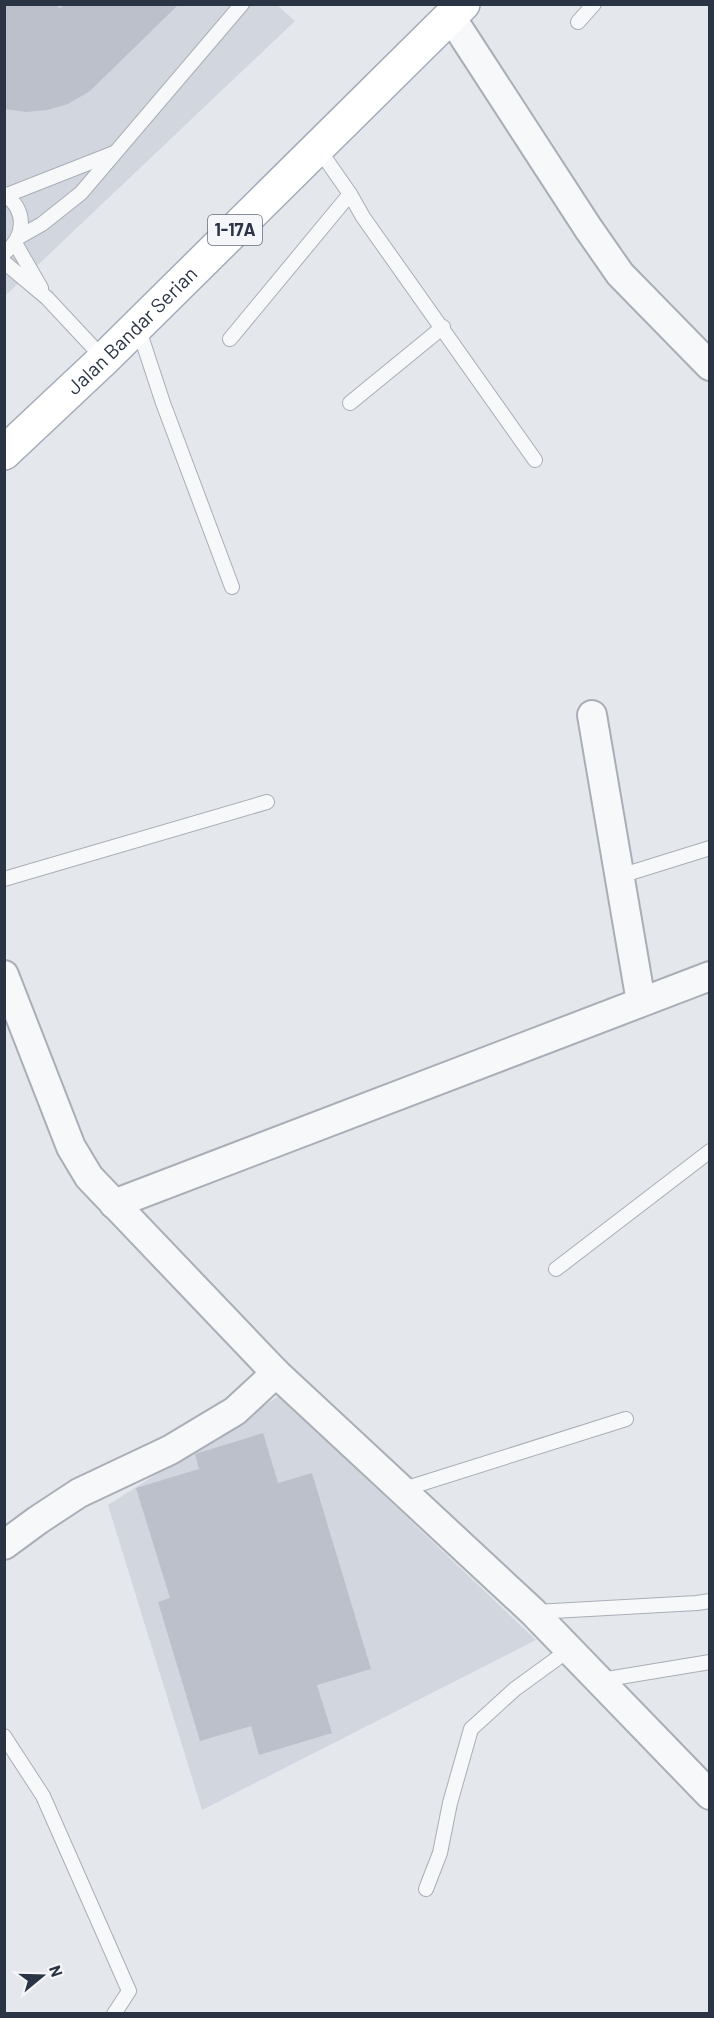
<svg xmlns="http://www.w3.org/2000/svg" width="714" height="2018" viewBox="0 0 714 2018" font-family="Barlow,sans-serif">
	<rect width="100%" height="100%" fill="#e4e7ec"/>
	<!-- built -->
	<g fill="#d2d6de">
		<path d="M5,5H277L295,21L5,296Z"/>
		<path d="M279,1396L536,1640L202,1810L108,1505Z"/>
	</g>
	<!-- building -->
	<g fill="#bbc0ca">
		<path d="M4,4H51L61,8L64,4H179L90,91L68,104L47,110L26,112L4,109Z"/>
		<path d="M263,1433L278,1483L312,1473L371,1669L317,1685L332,1733L259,1755L251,1726L200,1741L158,1602L170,1598L136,1488L199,1469L195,1454Z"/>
	</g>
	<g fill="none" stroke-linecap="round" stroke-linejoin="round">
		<!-- service casing -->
		<g stroke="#a9aeb7" stroke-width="16">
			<g id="service">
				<path d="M578,22L594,4"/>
				<path d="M318,148L350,194L363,217L535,460"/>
				<path d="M4,194C27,210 26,237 4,253"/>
				<path d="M7,195L114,153"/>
				<path d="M19,237L42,224L81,193L242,4"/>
				<path d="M15,243L41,288"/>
				<path d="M4,262L47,298L104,359"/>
				<path d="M138,327L163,403L232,587"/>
				<path d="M230,339L350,194"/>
				<path d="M350,403L443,327"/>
				<path d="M620,876L710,848"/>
				<path d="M4,879L267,802"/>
				<path d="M556,1269L710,1151"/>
				<path d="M401,1490L626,1419"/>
				<path d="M535,1612L697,1603L710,1601"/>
				<path d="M601,1680L710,1662"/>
				<path d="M4,1736L43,1796L129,1991L114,2014"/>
				<path d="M426,1889L440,1853L450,1803L471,1729L515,1689L570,1649"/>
			</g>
		</g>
		<!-- minor casing -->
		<g stroke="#a9aeb7" stroke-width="32">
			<g id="minor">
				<path d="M451,17L588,228L620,274L710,366"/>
				<path d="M592,715L641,1002"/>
				<path d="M4,975L71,1147L89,1177L276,1373L533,1612L710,1795"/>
				<path d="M114,1204L710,976"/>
				<path d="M4,1545L38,1520L79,1493L170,1450L235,1411L276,1373"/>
			</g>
		</g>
		<!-- primary casing -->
		<g stroke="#a3abb8" stroke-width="36">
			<g id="primary">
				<path id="s1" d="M4,453L104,359L463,4"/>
			</g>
		</g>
		<!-- service -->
		<use href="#service" stroke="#f7f8fa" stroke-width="14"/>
		<!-- minor -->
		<use href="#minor" stroke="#f7f8fa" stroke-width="28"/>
		<!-- primary -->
		<use href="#primary" stroke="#fff" stroke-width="33"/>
	</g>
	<g text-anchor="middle" stroke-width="4.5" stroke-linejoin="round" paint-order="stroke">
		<!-- shield labels -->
		<rect fill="#f4f6f9" stroke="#676e7b" stroke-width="1.5" x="208" y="215" width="54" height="30" rx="4.5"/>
		<g font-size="18" font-weight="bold" fill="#2b3445">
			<text x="235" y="236">1-17A</text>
		</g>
		<!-- street labels -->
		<g font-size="20" fill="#2b3445" stroke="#f4f6f9">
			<text dy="7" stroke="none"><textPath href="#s1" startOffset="177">Jalan Bandar Serian</textPath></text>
		</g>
	</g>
	<!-- border -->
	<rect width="714" height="2018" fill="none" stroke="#2b3445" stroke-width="12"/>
	<!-- north arrow -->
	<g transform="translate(42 1976) rotate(71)" stroke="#f4f6f9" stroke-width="4.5" paint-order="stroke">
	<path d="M0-4.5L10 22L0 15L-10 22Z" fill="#2b3445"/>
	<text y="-9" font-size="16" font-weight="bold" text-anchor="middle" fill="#2b3445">N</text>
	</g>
</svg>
